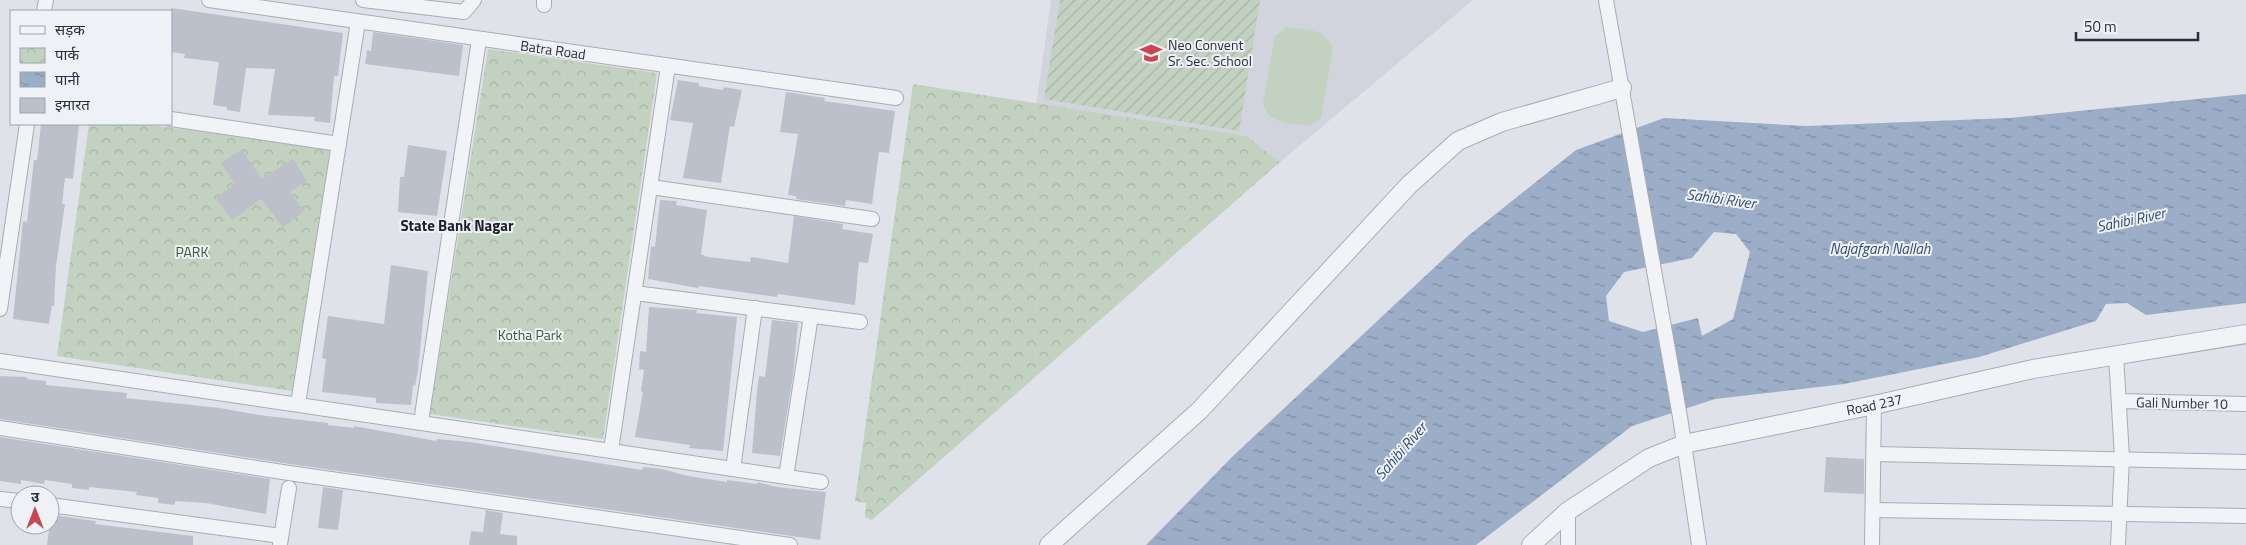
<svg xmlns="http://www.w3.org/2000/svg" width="2246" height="545" viewBox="0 0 2246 545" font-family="'Titillium Web','Noto Sans Devanagari',sans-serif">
	<defs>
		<pattern id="park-crowns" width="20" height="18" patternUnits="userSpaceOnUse" patternTransform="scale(1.25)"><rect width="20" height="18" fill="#c3d1c0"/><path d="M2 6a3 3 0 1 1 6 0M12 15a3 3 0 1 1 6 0" fill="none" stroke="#a8b4a6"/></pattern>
		<pattern id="garden-furrows" width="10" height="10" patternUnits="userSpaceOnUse" patternTransform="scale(1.25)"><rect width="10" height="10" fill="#c3d1c0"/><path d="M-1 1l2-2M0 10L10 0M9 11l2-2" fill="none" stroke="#a8b4a6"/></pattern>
		<pattern id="water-ripples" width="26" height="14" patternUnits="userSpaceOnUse" patternTransform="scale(1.25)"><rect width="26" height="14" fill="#9badc7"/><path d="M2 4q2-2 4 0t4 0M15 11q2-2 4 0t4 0" fill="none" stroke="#7e8da3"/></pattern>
	</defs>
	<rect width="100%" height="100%" fill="#dfe2e8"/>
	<!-- built -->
	<path fill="#d1d4dd" d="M1051,0H1473L1280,162L1246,136L1036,106Z"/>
	<!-- grass -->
	<path fill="#c3d1c0" d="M1287,27C1306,30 1325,28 1333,48L1321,118L1309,126C1289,122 1268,126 1263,102L1275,36Z"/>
	<!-- park -->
	<g fill="url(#park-crowns)">
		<path d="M488,49L657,73L603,439L430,414Z"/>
		<path d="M913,84L1246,136L1280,162L872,520L865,517L866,503L855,501Z"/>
		<path d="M89,124H143L330,149L292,391L57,356Z"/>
	</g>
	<!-- garden -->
	<path fill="url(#garden-furrows)" d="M1060,0H1260L1239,131L1044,99Z"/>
	<!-- water -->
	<path fill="url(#water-ripples)" fill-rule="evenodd" d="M2246,94V303L2146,315L2127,303L2106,304L2096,321L1979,357L1844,384L1715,399L1632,426L1476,545H1146L1232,457L1468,236L1576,150L1664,118L1806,126L2010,118ZM1714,232L1736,234L1750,252L1733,319L1702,336L1698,318L1643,332L1609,321L1606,296L1624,272L1692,258Z"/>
	<!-- building -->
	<g fill="#bcc0ca">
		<path d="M171,8L343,33L338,76H334L330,123L314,121L315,117L268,115L275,69L246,68L240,112L227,110V107L213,105L219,62L184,58L185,54L171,52Z"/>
		<path d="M373,32L463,45L459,76L365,64L367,50L371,51Z"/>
		<path d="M678,80L699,83V86L723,90L724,87L742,90L734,127L730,126L721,183L683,178L693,123L670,120Z"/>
		<path d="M786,92L825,98L824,101L895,111L889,153L879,152L872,204L846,200L845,206L796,199V196L788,195L798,134L780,132Z"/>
		<path d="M41,124H79L73,179L65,178L62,204H65L56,266L54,306L52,305L49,324L13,319L23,221L27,222L34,160H37Z"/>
		<path d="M408,145L447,151L437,216L398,212L400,177H404Z"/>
		<path d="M242,149L262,179L293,159L307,181L290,192L304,211L283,227L261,199L232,220L216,198L235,184L221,163Z"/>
		<path d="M660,200L677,201L676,205L707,210L701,254L708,257L750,262L751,257L788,263L794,216L843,224L842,229L873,234L868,263L859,262L855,305L778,294L777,297L699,286L698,288L648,279L651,246L655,247Z"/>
		<path d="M391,265L428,271L418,371L415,386L413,385L411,405L376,403V398L322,392L326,359L322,358L328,316L384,324Z"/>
		<path d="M649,307L697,310L696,313L737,317L723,451L689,448L690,445L635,437L643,392L641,391L644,370L639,369L640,351L646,352Z"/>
		<path d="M772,320L798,323L793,376L780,456L752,453L757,391L759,376L765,377Z"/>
		<path d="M0,376L27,377V379L46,381V385L127,393L126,398L220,408L259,415L328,423V425L354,428V426L436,441L437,439L470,442L629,468L642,470L643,467L662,469L688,476L727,482V480L757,484V482L777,487L826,492L820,540L290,464L0,419Z"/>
		<path d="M0,437L270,479L266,514L206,503L175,501V505L158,503V498L136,495L137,492L89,487V490L72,488V484L45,480L44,484L21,480V484L0,481Z"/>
		<path d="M1826,457L1864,459V494L1824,492Z"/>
		<path d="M323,487L343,490L338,530L318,528Z"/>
		<path d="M486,510L503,513L500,534L517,536V545H469L471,531L483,532Z"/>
		<path d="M51,515L96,521L95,524L193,536V545H47Z"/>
	</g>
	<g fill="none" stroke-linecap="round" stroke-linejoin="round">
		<!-- minor casing -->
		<g stroke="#a8acb5" stroke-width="16">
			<g id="minor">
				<path d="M209,0L896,98"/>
				<path d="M363,0L464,12L474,0"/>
				<path d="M1606,0L1680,417L1699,545"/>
				<path d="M544,5V0"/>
				<path d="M44,11L46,0"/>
				<path d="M171,119L339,144"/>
				<path d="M651,187L872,219"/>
				<path d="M635,293L860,322"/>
				<path d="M0,309L27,124"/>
				<path d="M2116,355L2122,458L2118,545"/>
				<path d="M0,361L821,482"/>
				<path d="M2119,401L2246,404"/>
				<path d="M298,404L358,22"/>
				<path d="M421,422L479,40"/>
				<path d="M0,428L289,473L790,545"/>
				<path d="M611,450L668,66"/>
				<path d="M1874,454L2246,462"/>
				<path d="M733,469L755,308"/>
				<path d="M786,477L811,316"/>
				<path d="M0,499L20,501"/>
				<path d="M50,505L281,536"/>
				<path d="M1873,510L2246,516"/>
				<path d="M280,544L289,488"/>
				<path d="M1568,545V511"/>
				<path d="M1872,545L1874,405"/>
			</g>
		</g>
		<!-- tertiary casing -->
		<g stroke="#a8acb5" stroke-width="20">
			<g id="tertiary">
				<path d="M1049,545L1199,411L1409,185L1458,141L1502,122L1622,88"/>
				<path id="s1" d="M1531,545L1568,511L1649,458L1684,444L1874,405L2033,369L2246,334"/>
			</g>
		</g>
		<!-- minor -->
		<use href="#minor" stroke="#f1f3f6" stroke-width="14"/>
		<!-- tertiary -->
		<use href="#tertiary" stroke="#f1f3f6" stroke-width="18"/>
	</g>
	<!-- icons -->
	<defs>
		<g id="school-bare" transform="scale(1.725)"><path d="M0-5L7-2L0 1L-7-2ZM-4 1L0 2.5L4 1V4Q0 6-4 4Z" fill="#ca4750" stroke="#eef1f5" stroke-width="2.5" paint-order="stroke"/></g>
	</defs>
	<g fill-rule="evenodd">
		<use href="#school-bare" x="1151" y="53"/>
	</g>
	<g text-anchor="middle" stroke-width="4" stroke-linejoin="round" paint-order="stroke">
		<!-- poi labels -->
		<g font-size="14" fill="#282f3e" stroke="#eef1f5" text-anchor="start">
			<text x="1168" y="50">Neo Convent<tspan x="1168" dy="16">Sr. Sec. School</tspan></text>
		</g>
		<!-- street labels -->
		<g font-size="14" fill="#282f3e" stroke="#eef1f5">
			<text transform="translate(553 50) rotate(8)" y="5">Batra Road</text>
			<text transform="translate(2182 403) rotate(1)" y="5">Gali Number 10</text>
			<text dy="5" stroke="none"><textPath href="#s1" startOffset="379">Road 237</textPath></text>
		</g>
		<!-- park labels -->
		<g font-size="14" fill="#3a5936" stroke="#eef1f5">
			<text x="192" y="257">PARK</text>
			<text x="530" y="340">Kotha Park</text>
		</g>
		<!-- water labels -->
		<g font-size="15" font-style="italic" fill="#344a71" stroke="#eef1f5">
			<text transform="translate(1721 199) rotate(8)" y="5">Sahibi River</text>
			<text transform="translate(2131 220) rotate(-12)" y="5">Sahibi River</text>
			<text x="1880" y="254">Najafgarh Nallah</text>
			<text transform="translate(1401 451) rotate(-49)" y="5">Sahibi River</text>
		</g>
		<!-- neighbourhood labels -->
		<g font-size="15" font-weight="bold" fill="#1b202f" stroke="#eef1f5">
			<text x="457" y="231">State Bank Nagar</text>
		</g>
	</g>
	<!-- legend -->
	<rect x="10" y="10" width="162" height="115" fill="#eef1f5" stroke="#9fa3ac"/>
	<rect x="20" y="26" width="25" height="8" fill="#f1f3f6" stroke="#9fa3ac"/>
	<text x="55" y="35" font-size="15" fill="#282f3e">सड़क</text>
	<rect x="20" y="48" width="25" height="15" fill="url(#park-crowns)" stroke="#9fa3ac"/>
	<text x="55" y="60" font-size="15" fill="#282f3e">पार्क</text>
	<rect x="20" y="72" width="25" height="15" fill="url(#water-ripples)" stroke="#9fa3ac"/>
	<text x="55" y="85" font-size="15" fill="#282f3e">पानी</text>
	<rect x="20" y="98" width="25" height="15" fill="#bcc0ca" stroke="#9fa3ac"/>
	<text x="55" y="110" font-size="15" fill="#282f3e">इमारत</text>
	<!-- north arrow -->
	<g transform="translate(35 510)"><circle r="24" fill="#eef1f5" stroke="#9fa3ac"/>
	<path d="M0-4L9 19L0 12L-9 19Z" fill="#ca4750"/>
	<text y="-8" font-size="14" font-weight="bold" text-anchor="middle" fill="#282f3e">उ</text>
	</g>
	<!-- scale -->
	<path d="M2076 32v8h122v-8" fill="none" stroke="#282f3e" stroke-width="2.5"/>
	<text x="2084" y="32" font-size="15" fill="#282f3e" stroke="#eef1f5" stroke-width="4" paint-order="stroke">50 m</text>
</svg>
